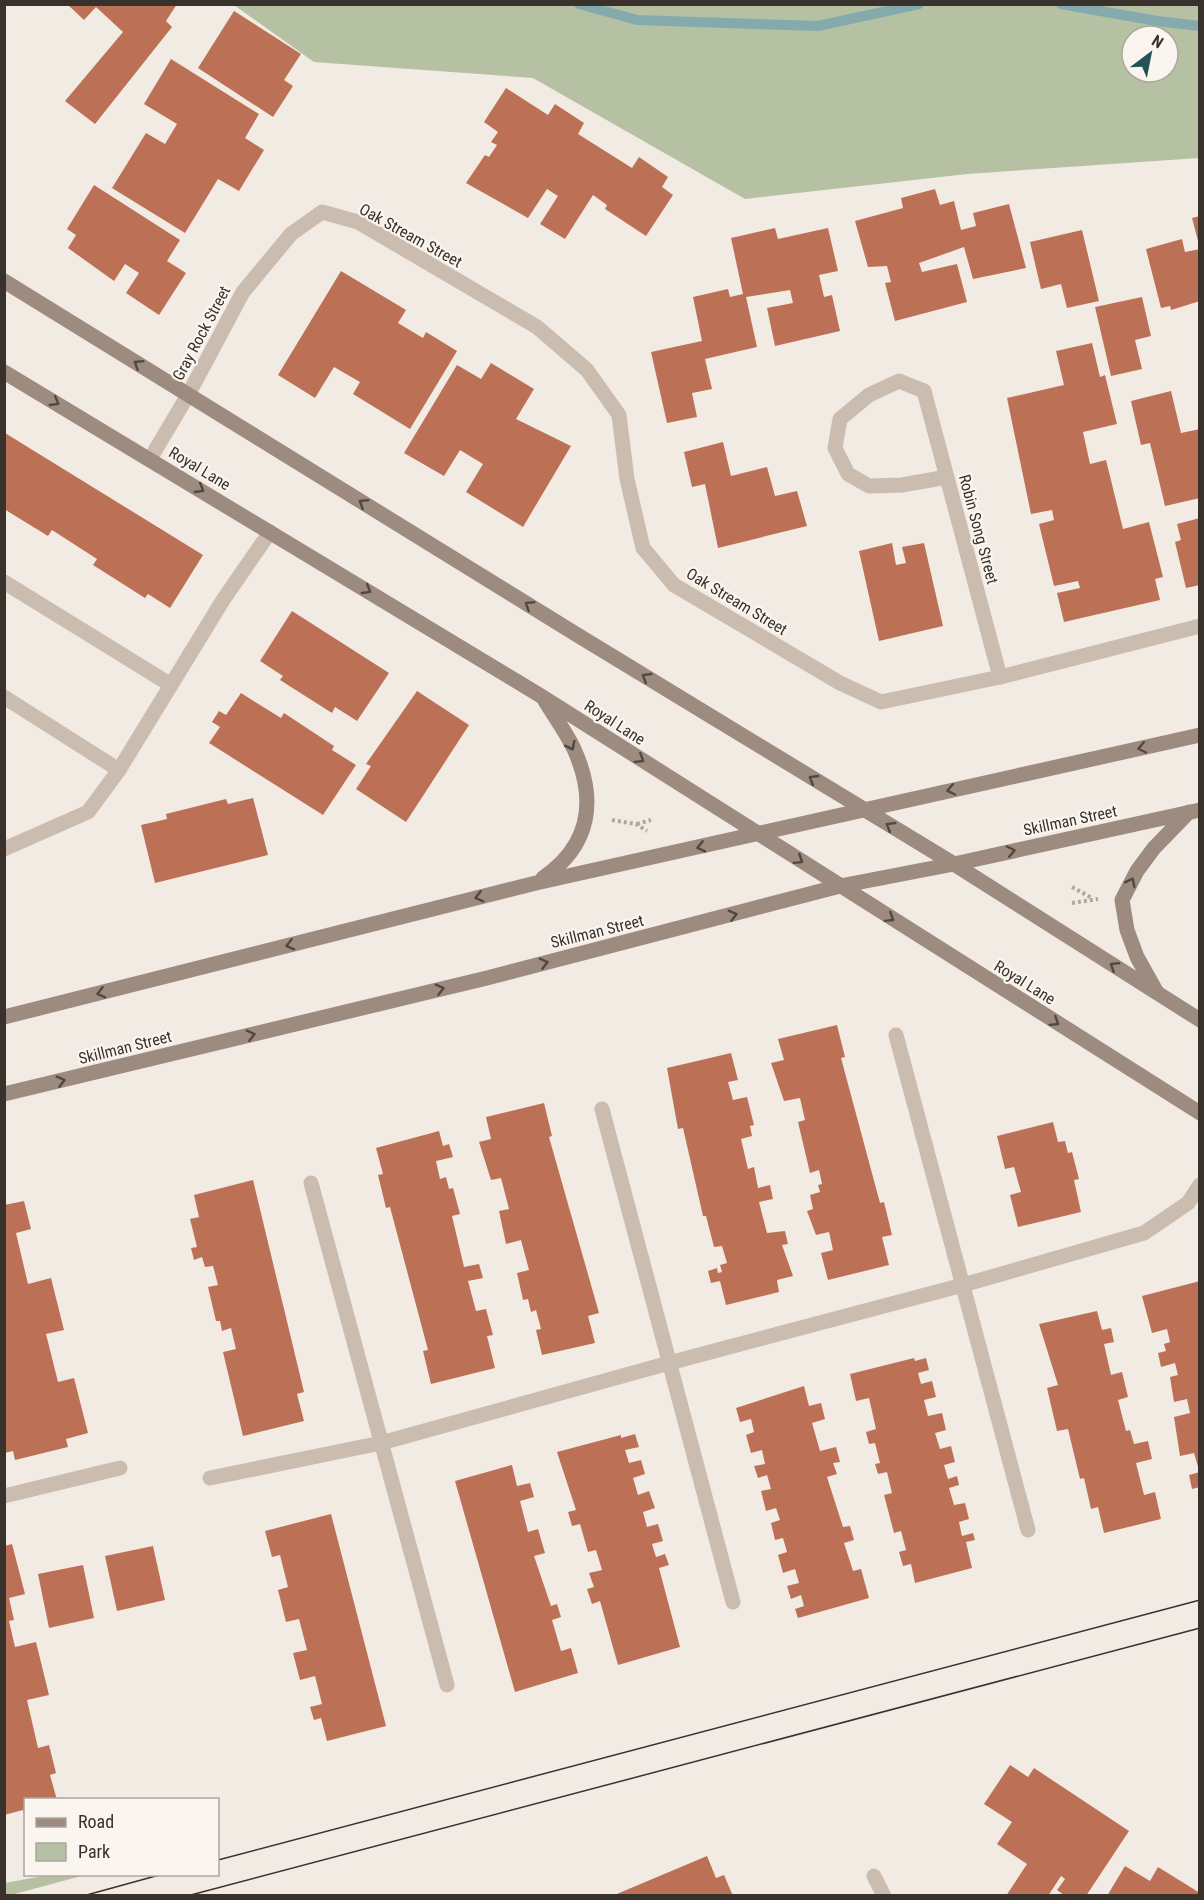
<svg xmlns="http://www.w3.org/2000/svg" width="1204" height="1900" viewBox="0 0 1204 1900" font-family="'Roboto Condensed',sans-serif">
	<rect width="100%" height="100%" fill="#f2ebe3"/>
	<!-- green -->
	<g fill="#b6c0a3" fill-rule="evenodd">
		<path d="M234,5H1199V158L967,174L745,199L533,78L314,62ZM1132,36H1168V72H1132Z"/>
		<path d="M48,1875H85L11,1895H5V1883Z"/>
	</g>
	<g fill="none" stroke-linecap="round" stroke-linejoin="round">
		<!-- stream -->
		<g stroke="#84aaad" stroke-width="10">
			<path d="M579,4L637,20L818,26L919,4"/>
			<path d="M1061,4L1157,21L1200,26"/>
		</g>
	</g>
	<!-- building -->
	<g fill="#bc7157">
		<path d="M67,4H177L166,21L172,27L95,124L65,101L123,32L96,7L84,20Z"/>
		<path d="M234,11L301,54L284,80L293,86L273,117L198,68Z"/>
		<path d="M171,59L259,114L245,138L264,150L239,191L218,179L185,233L112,188L146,133L165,144L177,124L144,104Z"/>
		<path d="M506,88L548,115L555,104L584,123L578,134L632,168L639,157L668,177L662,187L673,195L646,236L605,209L607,205L593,195L565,239L540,224L558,196L547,189L528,218L466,183L485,155L489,157L497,145L491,142L498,132L484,122Z"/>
		<path d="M94,185L180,240L167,261L186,273L159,315L126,293L139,273L125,264L114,281L68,248L76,235L67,229Z"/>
		<path d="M935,189L940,205L954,201L961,230L976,226L973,213L1009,204L1026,268L973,279L964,247L919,263L922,272L957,264L967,302L895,321L885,283L891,282L887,266L868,267L855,221L903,208L901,198Z"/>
		<path d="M1200,216V245H1199L1192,218Z"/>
		<path d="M775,228L778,239L828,228L838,271L819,275L824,297L832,295L840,331L775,346L767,308L793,303L790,290L746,297L757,347L705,359L712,389L692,393L697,417L667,423L651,352L702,341L693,297L728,289L730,297L743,294L731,238Z"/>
		<path d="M1082,230L1099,301L1067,308L1061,284L1041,289L1030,242Z"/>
		<path d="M1182,239L1185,252L1200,249V301L1171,310L1170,306L1161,308L1146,249Z"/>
		<path d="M341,271L406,310L398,323L423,338L426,332L457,351L410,429L353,394L360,382L334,367L315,398L278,375Z"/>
		<path d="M1142,297L1151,336L1135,340L1142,369L1111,376L1095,307Z"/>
		<path d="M1092,343L1100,377L1105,375L1117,424L1083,432L1090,464L1106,460L1123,529L1149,522L1163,577L1155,579L1160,600L1064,622L1057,593L1080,588L1078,581L1054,586L1039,524L1054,520L1052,510L1031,514L1007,398L1064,385L1056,351Z"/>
		<path d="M491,363L534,389L516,419L571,446L523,527L466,492L483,464L460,450L444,476L404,453L457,365L481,379Z"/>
		<path d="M1171,391L1181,433L1200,429V498L1165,506L1150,443L1141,445L1131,401Z"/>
		<path d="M5,433L203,555L170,608L148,594L145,598L93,565L97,559L52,530L48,536L4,509Z"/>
		<path d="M723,442L731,476L767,467L775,496L797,491L807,526L718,548L705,484L692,487L684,452Z"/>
		<path d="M1200,518V585L1186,588L1175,542L1181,540L1177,524Z"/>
		<path d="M892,543L896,565L906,563L902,547L924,543L943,626L879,641L859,551Z"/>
		<path d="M292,611L389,673L357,721L335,707L332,713L280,680L283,676L260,661Z"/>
		<path d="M417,691L469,725L406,822L356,789L371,766L366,764Z"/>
		<path d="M241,693L281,718L284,713L334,746L332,750L356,765L323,815L209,743L220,727L212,722L219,711L226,715Z"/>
		<path d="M253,798L268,855L155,883L141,825L167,819L166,814L226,799L228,804Z"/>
		<path d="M837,1025L845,1057L841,1058L880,1203L884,1202L892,1235L882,1237L889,1265L828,1280L821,1253L833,1250L829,1232L816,1235L807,1211L813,1209L810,1195L820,1192L818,1185L822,1184L819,1170L810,1173L798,1122L805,1120L800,1098L784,1101L771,1063L784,1060L778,1039Z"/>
		<path d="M731,1053L738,1080L728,1082L733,1100L747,1097L754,1125L750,1126L752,1136L741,1139L748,1169L754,1167L758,1188L770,1185L773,1199L759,1202L767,1233L785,1231L788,1244L782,1245L793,1276L777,1280L779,1292L726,1305L720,1281L711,1283L708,1271L717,1268L718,1273L722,1272L720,1265L727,1263L722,1246L714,1247L706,1216H703L683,1128L678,1129L667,1068Z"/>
		<path d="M544,1103L552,1136L549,1137L599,1313L588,1316L595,1343L542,1355L536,1330L541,1329L536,1310L531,1312L528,1299L523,1300L517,1273L529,1270L521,1240L506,1244L499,1211L509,1209L501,1178L491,1180L479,1142L491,1139L486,1117Z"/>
		<path d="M1053,1122L1058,1142L1065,1141L1068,1153L1072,1152L1079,1179L1074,1180L1081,1212L1018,1227L1010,1195L1021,1192L1014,1167L1005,1169L997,1136Z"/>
		<path d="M439,1131L443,1146L449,1144L453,1157L436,1161L440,1179L446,1177L449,1189L453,1188L460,1214L452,1216L464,1267L479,1264L483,1278L468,1281L476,1311L486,1309L493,1335L487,1336L495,1368L431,1384L423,1351L428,1350L390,1207L386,1208L378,1175L383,1174L376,1148Z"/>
		<path d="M253,1180L304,1392L297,1394L304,1421L243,1436L223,1352L236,1349L231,1328L222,1331L220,1321H216L208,1287L218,1285L213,1266L205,1267L202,1257L194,1260L191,1248L197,1247L190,1219L199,1217L194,1195Z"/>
		<path d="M24,1201L31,1229L16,1233L28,1284L51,1278L64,1330L46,1334L58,1382L74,1378L88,1433L66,1439L68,1447L15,1460L13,1451L4,1453V1205Z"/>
		<path d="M1200,1281V1470H1199L1194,1453L1180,1456L1174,1417L1190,1413L1187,1399L1174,1402L1170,1377L1178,1375L1175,1363L1161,1367L1158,1353L1166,1351L1164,1344L1170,1342L1167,1329L1152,1333L1142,1296Z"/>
		<path d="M1097,1311L1102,1330L1111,1328L1114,1342L1104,1344L1111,1375L1122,1372L1128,1397L1118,1400L1126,1431L1130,1430L1134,1444L1148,1441L1152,1459L1136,1463L1144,1495L1155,1492L1161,1519L1104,1533L1098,1507L1091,1509L1084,1478L1080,1479L1068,1429L1057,1431L1047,1388L1058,1385L1039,1324Z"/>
		<path d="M914,1358L915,1361L926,1358L929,1370L918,1373L921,1384L932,1381L936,1397L924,1400L928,1416L942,1413L946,1430L935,1433L940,1449L951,1446L955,1462L944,1465L948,1479L957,1476L959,1485L949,1488L954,1505L965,1503L969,1519L959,1522L962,1536L973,1533L975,1540L966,1542L972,1568L915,1583L911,1564L903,1566L899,1552L906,1550L901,1531L894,1533L884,1495L892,1493L887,1472L878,1474L875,1464L880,1463L875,1443L869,1444L866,1432L876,1429L869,1398L856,1401L850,1374Z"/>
		<path d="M804,1386L809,1406L821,1403L825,1419L812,1423L820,1451L836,1447L840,1462L833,1463L837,1474L827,1477L843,1527L850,1526L854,1540L844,1543L853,1571L861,1569L869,1598L798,1618L795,1609L804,1606L801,1595L791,1599L787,1586L799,1583L795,1569L783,1573L778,1555L787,1552L783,1538L775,1540L771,1523L780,1520L776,1508L766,1511L761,1491L771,1489L767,1475L758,1478L754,1466L765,1464L762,1450L751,1453L746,1435L754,1432L751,1419L740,1422L736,1408Z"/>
		<path d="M635,1434L639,1447L625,1450L629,1463L641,1460L645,1474L633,1478L638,1495L649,1491L655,1508L643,1512L647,1527L658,1524L663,1541L652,1544L656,1557L665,1554L669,1565L659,1568L680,1647L618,1665L600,1601L592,1604L587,1589L594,1587L589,1573L602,1570L596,1550L588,1552L580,1524L572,1526L568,1512L576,1510L557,1452L621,1435V1438Z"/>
		<path d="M512,1465L517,1486L530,1483L534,1497L520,1501L528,1532L538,1529L545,1553L534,1556L551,1606L557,1604L561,1617L552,1620L561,1651L571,1648L578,1673L515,1692L455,1481Z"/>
		<path d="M1200,1472V1487L1192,1489L1189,1475Z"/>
		<path d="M331,1514L386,1726L327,1741L321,1718L314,1720L310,1707L322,1704L315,1676L300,1680L293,1653L307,1650L299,1619L286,1622L278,1590L288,1587L280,1555L272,1557L265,1531Z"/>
		<path d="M12,1544L25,1594L9,1598L14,1620L9,1621L15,1647L36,1642L49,1695L27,1700L38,1748L49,1745L56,1773L50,1775L57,1800H26L25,1818L23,1810L4,1815V1546Z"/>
		<path d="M153,1546L165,1600L117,1611L105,1556Z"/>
		<path d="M83,1565L94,1618L49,1628L38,1574Z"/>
		<path d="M1010,1765L1028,1777L1034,1768L1129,1831L1086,1896H1065L1057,1890L1065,1879L1061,1876L1048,1896H1006L1027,1864L997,1844L1012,1822L984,1804Z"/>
		<path d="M707,1856L716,1878L724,1875L733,1896H612Z"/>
		<path d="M1125,1866L1150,1881L1158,1867L1200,1893V1896H1107Z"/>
	</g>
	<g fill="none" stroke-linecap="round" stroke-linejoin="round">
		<!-- path -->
		<g stroke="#b5a699" stroke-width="4" stroke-dasharray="3 3" stroke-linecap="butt">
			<path d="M612,820L636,824L647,831"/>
			<path d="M637,824L651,820"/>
			<path d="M1072,887L1092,898"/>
			<path d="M1072,903L1098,899"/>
		</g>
		<!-- lane -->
		<g stroke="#cabcaf" stroke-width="15">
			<path d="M4,582L171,685"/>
			<path d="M4,697L119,770"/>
			<path d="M4,849L88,812L119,770L223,600L270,532"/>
			<path d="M896,1035L1028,1530"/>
			<path d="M602,1109L733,1602"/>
			<path d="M311,1183L447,1685"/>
			<path d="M210,1478L381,1443L669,1363L963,1285L1144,1233L1188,1203L1200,1185"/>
			<path d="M4,1496L120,1468"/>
		</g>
		<!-- street -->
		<g stroke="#cabcaf" stroke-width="15">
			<path d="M150,459L188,395L243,292L291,234L322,212L358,222L537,327L587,370L619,415L627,479L643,548L674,585L840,683L881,702L1000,677L1200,626"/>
			<path d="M947,477L902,485L869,486L848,474L835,448L840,419L869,395L899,381L924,391L1000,677"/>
			<path d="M874,1876L884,1896"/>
		</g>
		<!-- secondary -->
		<g stroke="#9d8b80" stroke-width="15">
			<path d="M4,281L579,636L954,864L1200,1020"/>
			<path d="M4,372L541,696L1200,1113"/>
			<path d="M543,878C591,845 597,800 574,749C566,732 554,716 545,701"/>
			<path d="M1156,991L1137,957L1127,930L1122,900L1137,871L1154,848L1189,812"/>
			<path d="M4,1017L536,883L1200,735"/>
			<path d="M4,1094L487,978L840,886L954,864L1200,810"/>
		</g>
		<!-- tram -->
		<g stroke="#39312c" stroke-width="1.5">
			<path d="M218,1860L1200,1600"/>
			<path d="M83,1896L163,1874"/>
			<path d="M187,1896L1200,1628"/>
		</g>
	</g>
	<!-- one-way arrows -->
	<defs><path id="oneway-chevron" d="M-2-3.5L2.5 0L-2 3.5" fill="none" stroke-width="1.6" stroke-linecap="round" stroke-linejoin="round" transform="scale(1.5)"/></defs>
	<g stroke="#524841">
		<use href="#oneway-chevron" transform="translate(138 364) rotate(-148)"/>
		<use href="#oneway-chevron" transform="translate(55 402) rotate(31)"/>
		<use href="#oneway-chevron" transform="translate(200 489) rotate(31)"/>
		<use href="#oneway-chevron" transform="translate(363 503) rotate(-148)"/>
		<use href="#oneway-chevron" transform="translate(367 590) rotate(31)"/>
		<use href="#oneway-chevron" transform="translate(529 605) rotate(-148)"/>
		<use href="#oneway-chevron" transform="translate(646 677) rotate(-149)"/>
		<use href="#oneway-chevron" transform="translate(571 746) rotate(63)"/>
		<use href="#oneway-chevron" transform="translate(1142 748) rotate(168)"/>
		<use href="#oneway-chevron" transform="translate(640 759) rotate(32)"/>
		<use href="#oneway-chevron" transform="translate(813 779) rotate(-149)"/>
		<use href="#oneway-chevron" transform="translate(951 790) rotate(168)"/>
		<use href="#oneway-chevron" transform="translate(890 826) rotate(-149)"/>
		<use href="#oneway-chevron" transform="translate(701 847) rotate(167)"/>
		<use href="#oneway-chevron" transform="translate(1011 851) rotate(-12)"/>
		<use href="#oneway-chevron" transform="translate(799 860) rotate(32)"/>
		<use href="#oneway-chevron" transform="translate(1131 882) rotate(-63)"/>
		<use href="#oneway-chevron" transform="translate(479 897) rotate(166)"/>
		<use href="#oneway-chevron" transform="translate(733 915) rotate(-14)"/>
		<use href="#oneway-chevron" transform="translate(890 918) rotate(32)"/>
		<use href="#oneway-chevron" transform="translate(290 945) rotate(166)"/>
		<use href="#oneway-chevron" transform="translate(544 963) rotate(-14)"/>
		<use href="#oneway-chevron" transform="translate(1114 966) rotate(-148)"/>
		<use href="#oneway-chevron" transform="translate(440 989) rotate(-14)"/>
		<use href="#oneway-chevron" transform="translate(101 993) rotate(166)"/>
		<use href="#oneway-chevron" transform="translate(1055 1022) rotate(32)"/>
		<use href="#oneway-chevron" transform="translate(251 1035) rotate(-14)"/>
		<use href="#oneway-chevron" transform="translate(61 1081) rotate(-14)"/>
	</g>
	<g text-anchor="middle" stroke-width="4.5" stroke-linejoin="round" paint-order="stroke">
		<!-- street labels -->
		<g font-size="16" fill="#39312c" stroke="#faf5ef">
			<text transform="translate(411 235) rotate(29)" y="6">Oak Stream Street</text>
			<text transform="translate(201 333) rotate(-62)" y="6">Gray Rock Street</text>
			<text transform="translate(200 468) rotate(31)" y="6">Royal Lane</text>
			<text transform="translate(979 529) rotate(75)" y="6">Robin Song Street</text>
			<text transform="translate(737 601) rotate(31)" y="6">Oak Stream Street</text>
			<text transform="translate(615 722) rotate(33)" y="6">Royal Lane</text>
			<text transform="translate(1070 820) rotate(-12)" y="6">Skillman Street</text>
			<text transform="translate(597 931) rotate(-14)" y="6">Skillman Street</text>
			<text transform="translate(1025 982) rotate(32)" y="6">Royal Lane</text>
			<text transform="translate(125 1047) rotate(-14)" y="6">Skillman Street</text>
		</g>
	</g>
	<!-- border -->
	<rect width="1204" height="1900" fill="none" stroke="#39312c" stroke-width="12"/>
	<!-- legend -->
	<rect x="24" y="1798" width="195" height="78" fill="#faf5ef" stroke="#ada7a1" stroke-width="1.5"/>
	<rect x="36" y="1818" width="30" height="9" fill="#9d8b80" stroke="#ada7a1" stroke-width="1.5"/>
	<text x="78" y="1828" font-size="18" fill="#39312c">Road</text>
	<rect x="36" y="1843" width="30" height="18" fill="#b6c0a3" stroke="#ada7a1" stroke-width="1.5"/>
	<text x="78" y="1858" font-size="18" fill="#39312c">Park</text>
	<!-- north arrow -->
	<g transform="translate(1150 54) rotate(32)"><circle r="28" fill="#faf5ef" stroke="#ada7a1" stroke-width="1.5"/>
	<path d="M0-4.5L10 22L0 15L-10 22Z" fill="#255358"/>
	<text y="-9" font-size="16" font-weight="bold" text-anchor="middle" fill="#39312c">N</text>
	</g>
</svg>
